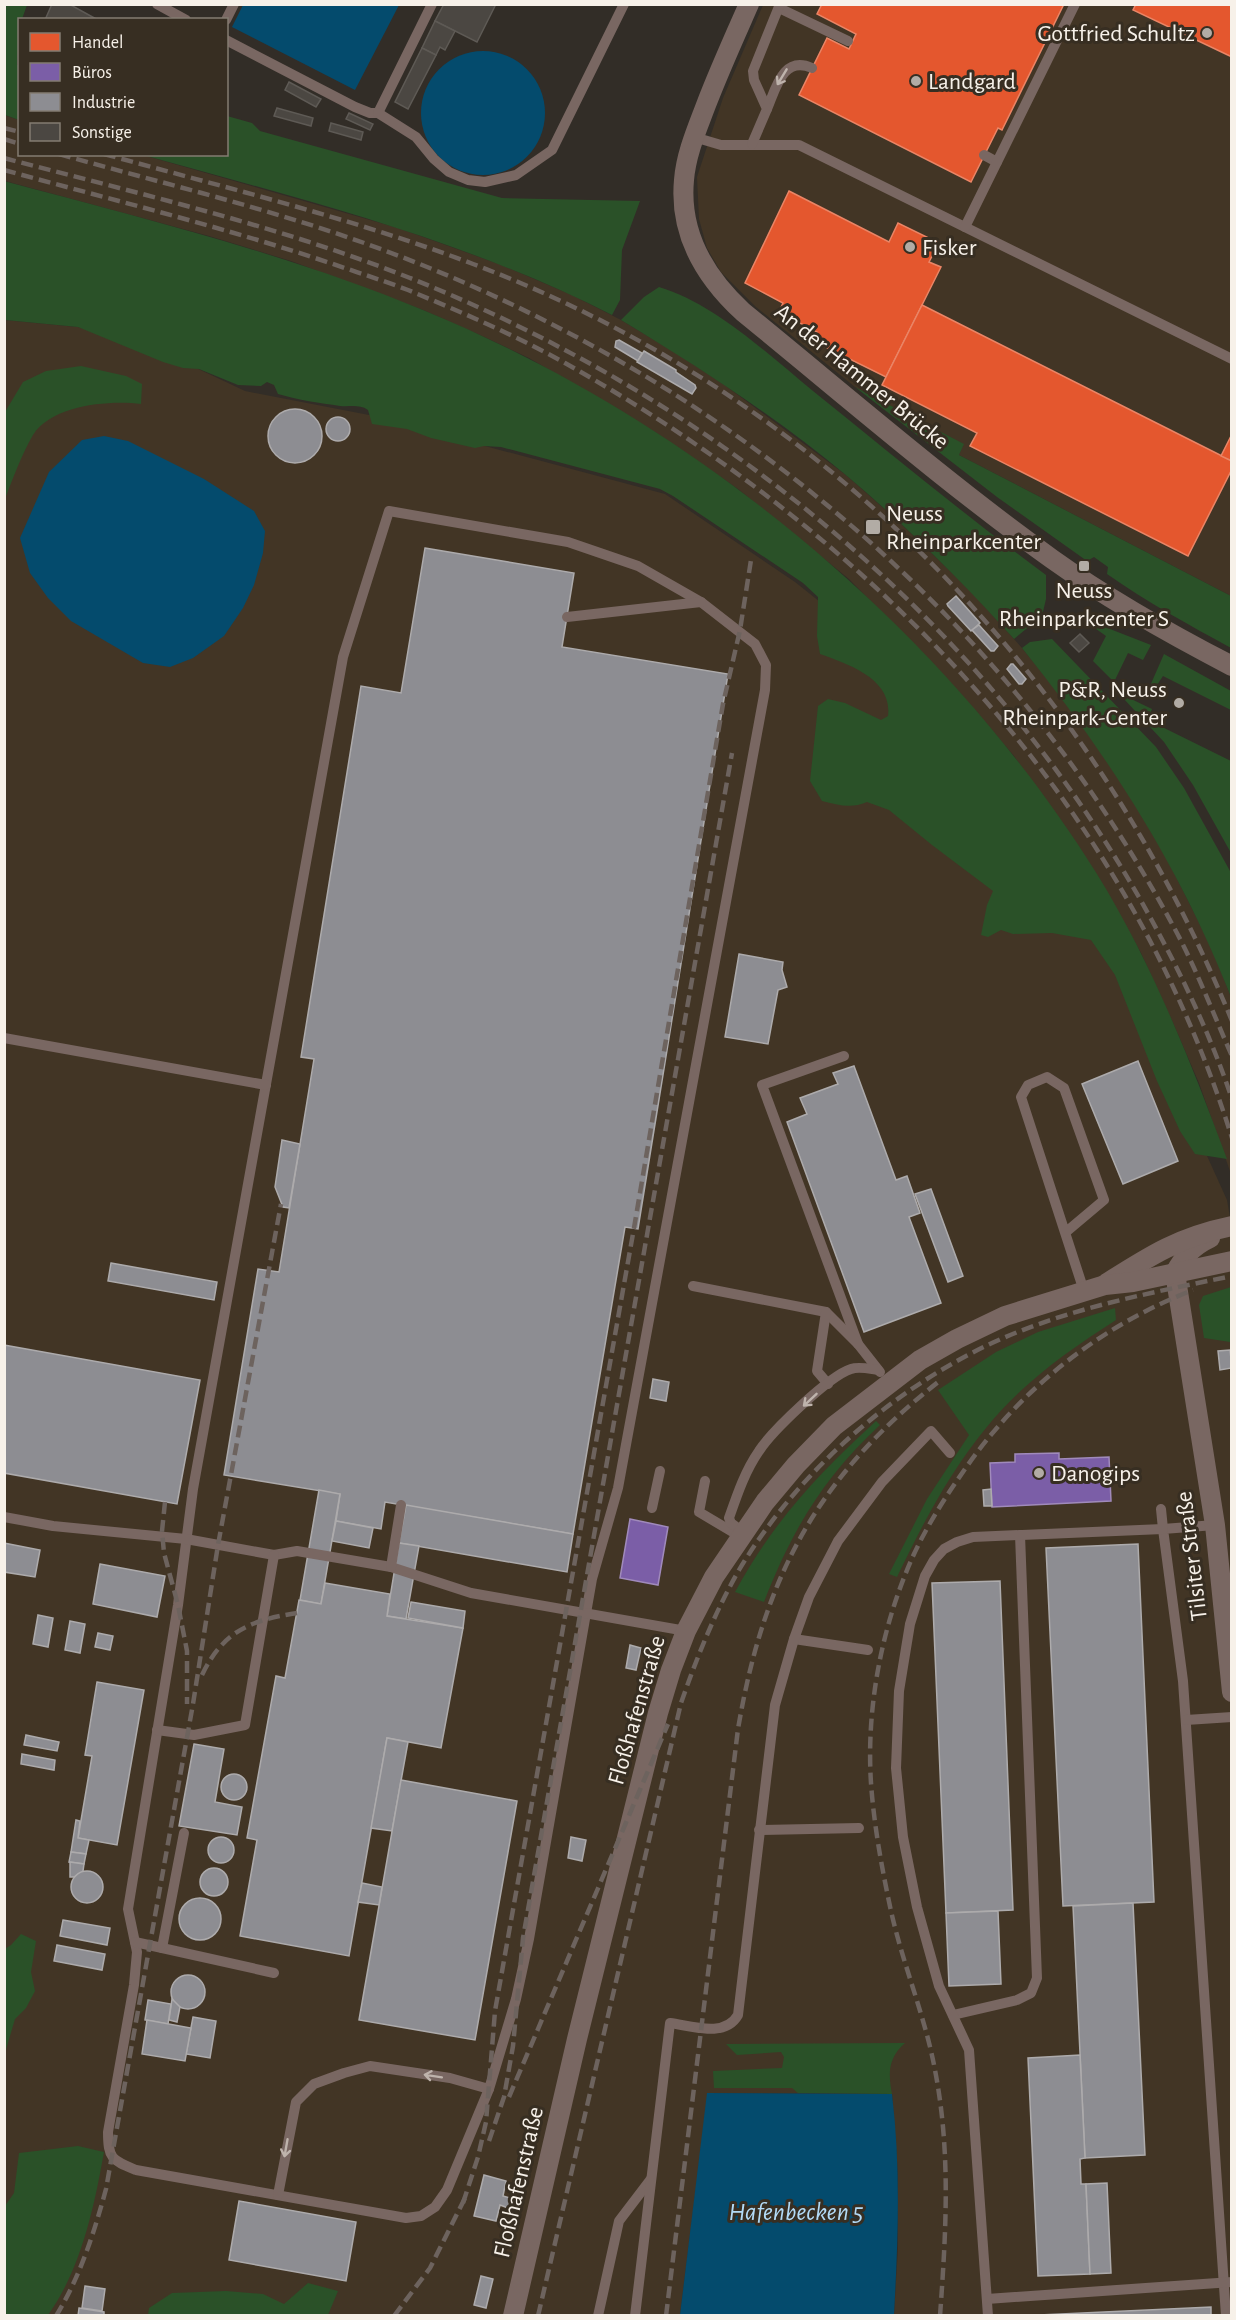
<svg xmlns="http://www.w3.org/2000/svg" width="1236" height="2320" viewBox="0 0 1236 2320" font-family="'Alegreya Sans',sans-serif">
	<rect width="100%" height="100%" fill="#322d27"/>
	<!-- built -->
	<g fill="#423525">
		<path d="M763,5H1231V596L959,455L963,444L855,387L756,307L721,272L707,248L699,219L697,177L723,98Z"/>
		<path d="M4,115L19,120L20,154L143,155L398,228L499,264L572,295L621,320L686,359L726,386L846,475L898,521L971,591L1022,648L1070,707L1122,783L1165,855L1212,948L1231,997V1174L1199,1083L1173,1023L1141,953L1097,875L1014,756L959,692L849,579L738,489L658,434L529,358L482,336L423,310L291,261L209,236L5,181Z"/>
		<path d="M4,320L78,327L156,349L245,391L369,415L665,494L795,582L903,668L1006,780L1145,1019L1227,1200L1231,1223V2315H894L898,2248V2175L892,2094L708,2093L680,2315H5Z"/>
	</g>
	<!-- green -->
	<g fill="#2a5128">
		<path d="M4,5H27L22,19L20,20L17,65H20L19,120L5,115Z"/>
		<path d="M227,116L252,123L260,131L502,198L640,201L622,250L620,300L612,315C465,240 302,199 143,155L226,154Z"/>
		<path d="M4,181C146,219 288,254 423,310C693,421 942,626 1097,874C1152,963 1191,1062 1227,1159L1195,1154L1180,1131L1157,1081L1115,975L1091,940L1052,933L1013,934L1001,930L988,937L981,935L987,905L993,891L932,845L889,810L867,802C851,809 838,805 822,801L810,781L818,706L828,699L845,703L881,720L888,716C893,679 848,664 820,654L817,636L818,597L803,583L673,496L660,489L501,447L484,446L475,448L431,438L407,429L372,424L368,410C359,404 351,407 340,406C320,403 298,400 278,394L274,385L267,382L261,386L238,385L199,369L183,368L163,362L78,327L5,320Z"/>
		<path d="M659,287C714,303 769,355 813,391C890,453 966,516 1046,575V599L1042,616L1014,639C962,581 906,526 847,476C776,417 699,367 621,320L644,297Z"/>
		<path d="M81,366L126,376L142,384L141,404C109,400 52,405 33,435C22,454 13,478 5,499V412L23,382L46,371Z"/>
		<path d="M855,387L964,444L959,455L1231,596V648C1189,625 1147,602 1107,574L1108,567L1094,557L1087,561L997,497Z"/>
		<path d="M1093,619L1110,629L1151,645L1143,660L1128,653L1114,682L1093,661L1106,636L1092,626Z"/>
		<path d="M1052,639L1156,747L1184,788L1230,871L1231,997C1180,867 1109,756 1022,648L1030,642Z"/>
		<path d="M1164,654L1231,691V710L1163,676L1155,688L1150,686Z"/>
		<path d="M1127,697L1152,709L1148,720L1231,761V853L1193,785L1164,742L1124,699Z"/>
		<path d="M1231,1287H1232L1231,1350L1230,1342L1204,1338L1199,1305L1203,1296Z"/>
		<path d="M1115,1308L1116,1320C1069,1350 1021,1384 986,1428C949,1473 922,1525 897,1577L889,1574L927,1499L969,1435L938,1390L996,1352L1038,1332Z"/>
		<path d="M876,1421L880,1425C823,1478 792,1530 764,1602L735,1592C773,1522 818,1474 876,1421Z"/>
		<path d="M21,1934L36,1941L31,1972L35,1991L26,2008L15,2019L5,2053V1949L11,1945Z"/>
		<path d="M905,2043C888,2058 888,2073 892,2094L798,2093L792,2088H714L713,2071L782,2068L784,2057L781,2052L737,2055L726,2044Z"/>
		<path d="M78,2146L104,2152C94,2208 81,2269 48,2315H5V2206L14,2193L19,2153Z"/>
		<path d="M308,2283L338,2291L328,2315H148L149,2308L172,2293L226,2291L263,2294L284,2304Z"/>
	</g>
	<!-- water -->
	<g fill="#044b6d">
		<path d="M243,5V4L399,5L355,90L232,27Z"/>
		<circle cx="483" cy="113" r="62"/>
		<path d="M104,436L128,441L204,479L254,511L265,531L263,553L254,585L243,608L224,636L193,658L170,667L143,663L71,621L48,598L30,573L20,538L49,472L82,440Z"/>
		<path d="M707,2093L892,2094C901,2168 898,2241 894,2315H680Z"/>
	</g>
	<!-- shops -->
	<g fill="#e4572e" stroke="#ea8566" stroke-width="1.5">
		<path d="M822,4H1064L1002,130L998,128L971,182L799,95L827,38L849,49L856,34L817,14Z"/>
		<path d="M1136,4H1232V57L1133,10Z"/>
		<path d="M789,191L889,242L898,223L939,243L929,262L941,267L886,377L813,341L817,332L779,312L783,303L745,283Z"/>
		<path d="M922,305L1232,461V469L1188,556L970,446L977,433L882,385Z"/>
		<path d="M1232,434V461L1221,456Z"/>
	</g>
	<!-- offices -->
	<g fill="#7b5ea7" stroke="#a08abb" stroke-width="1.5">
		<path d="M1059,1453V1459L1109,1457L1111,1501L992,1507L990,1463L1015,1462V1454Z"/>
		<path d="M630,1519L668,1527L658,1585L620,1578Z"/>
	</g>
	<!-- industry -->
	<g fill="#8d8d92" stroke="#adabac" stroke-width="1.5">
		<path d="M619,340L642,353L638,361L615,347L616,341Z"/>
		<path d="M644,351L676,370V372L695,385L696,388L692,394L637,362Z"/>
		<circle cx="295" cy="436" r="27"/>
		<circle cx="338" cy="429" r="12"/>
		<path d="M425,548L574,573L562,647L728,674L638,1229L625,1227L573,1534L385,1502L381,1529L336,1521L340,1494L224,1475L258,1269L279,1272L314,1059L301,1057L361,686L401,693Z"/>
		<path d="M956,596L980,623L971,631L948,606L947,604Z"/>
		<path d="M979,625L998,646L994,651H991L972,630Z"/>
		<path d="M1011,664H1013L1026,679L1022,684H1019L1007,669Z"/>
		<path d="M739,954L783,962L782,970L787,987L778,990L768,1044L725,1037Z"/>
		<path d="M1138,1061L1178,1161L1123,1184L1082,1084Z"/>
		<path d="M854,1066L896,1180L907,1176L920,1213L909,1217L941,1303L864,1332L787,1122L807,1114L800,1098L838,1084L833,1073Z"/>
		<path d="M282,1140L300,1144L289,1208L283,1207L275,1187Z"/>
		<path d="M931,1189L963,1276L948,1282L915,1194Z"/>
		<path d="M111,1263L217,1282L214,1300L108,1281Z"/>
		<path d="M4,1345L200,1380L177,1504L4,1473Z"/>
		<path d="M1230,1350L1232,1368L1220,1370L1218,1351Z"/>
		<path d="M653,1379L669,1382L666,1401L650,1398Z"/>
		<path d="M991,1489L992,1506H984L983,1490Z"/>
		<path d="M319,1490L340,1494L321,1604L300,1600Z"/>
		<path d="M406,1505L573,1534L567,1572L399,1543Z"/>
		<path d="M336,1521L373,1528L369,1548L332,1541Z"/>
		<path d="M4,1543L40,1550L35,1577L4,1572Z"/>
		<path d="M399,1543L419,1546L406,1619L387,1616Z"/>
		<path d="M1138,1544L1154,1902L1063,1906L1046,1548Z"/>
		<path d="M100,1564L165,1576L157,1617L93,1604Z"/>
		<path d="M1000,1581L1013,1910L946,1913L932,1583Z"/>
		<path d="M325,1583L390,1594L387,1616L463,1628L441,1748L387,1738L349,1956L240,1936L257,1840L247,1838L276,1676L285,1678L299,1600L321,1604Z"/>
		<path d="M411,1602L465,1611L463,1628L408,1618Z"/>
		<path d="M38,1615L53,1618L48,1647L33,1644Z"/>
		<path d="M70,1621L85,1624L80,1653L65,1650Z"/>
		<path d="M98,1633L113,1636L110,1650L95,1647Z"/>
		<path d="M630,1645L641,1648L636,1670L626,1668Z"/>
		<path d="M97,1682L144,1690L117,1845L78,1838L92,1756L85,1755Z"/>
		<path d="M26,1735L59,1742L57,1751L24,1745Z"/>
		<path d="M387,1738L408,1742L392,1831L371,1828Z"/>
		<path d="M194,1744L224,1749L215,1802L242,1807L237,1835L179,1826Z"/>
		<path d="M22,1754L55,1760L54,1770L21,1764Z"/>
		<circle cx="234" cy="1787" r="13"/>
		<path d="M401,1780L517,1801L475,2040L359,2020Z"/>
		<path d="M76,1820L80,1821L78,1838L89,1840L86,1854L71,1852Z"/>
		<path d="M571,1837L586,1840L582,1861L568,1858Z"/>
		<circle cx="221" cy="1850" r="13"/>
		<path d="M71,1852L86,1854L84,1864L69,1862Z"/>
		<path d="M70,1862L84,1864L83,1871L74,1877H70Z"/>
		<circle cx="214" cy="1882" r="14"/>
		<circle cx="87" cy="1887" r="16"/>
		<path d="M362,1883L382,1887L379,1905L358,1902Z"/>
		<circle cx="200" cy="1919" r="21"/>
		<path d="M1133,1903L1145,2155L1085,2158L1073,1906Z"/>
		<path d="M998,1911L1001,1984L949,1986L946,1913Z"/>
		<path d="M63,1920L110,1928L107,1945L60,1936Z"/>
		<path d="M57,1945L105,1954L102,1970L54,1961Z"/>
		<circle cx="188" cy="1992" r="17"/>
		<path d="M172,1999L180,2007L177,2022L169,2020Z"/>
		<path d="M148,2000L171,2004L168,2024L145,2020Z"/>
		<path d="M193,2017L216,2021L210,2058L186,2054Z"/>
		<path d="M147,2020L191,2028L185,2061L142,2054Z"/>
		<path d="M1080,2055L1085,2158L1080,2159L1081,2184H1086L1090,2274L1038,2276L1028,2058Z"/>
		<path d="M484,2175L506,2181L503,2196L510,2198L508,2208L500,2205L496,2221L474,2216Z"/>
		<path d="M1107,2183L1111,2273L1090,2274L1086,2184Z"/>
		<path d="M239,2201L356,2222L346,2281L229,2260Z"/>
		<path d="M481,2276L493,2279L486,2308L474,2305Z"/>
		<path d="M85,2286L105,2289L102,2311L82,2308Z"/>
		<path d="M1211,2307V2316L1039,2315Z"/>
		<path d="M79,2308L104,2312V2316H78Z"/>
	</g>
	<!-- building -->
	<g fill="#4b4742" stroke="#5e5a55" stroke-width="1.5">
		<path d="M52,4H69L98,20H45Z"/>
		<path d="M444,4H496L477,42L435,21Z"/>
		<path d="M435,21L455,31L445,50L440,47L436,55L422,48Z"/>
		<path d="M422,48L436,55L408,109L395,102Z"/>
		<path d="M289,82L321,99L316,107L285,90Z"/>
		<path d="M277,108L313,118L311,126L274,116Z"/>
		<path d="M349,113L373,124L370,130L346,119Z"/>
		<path d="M331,123L363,132L361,140L329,131Z"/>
		<path d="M1080,634L1089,643L1079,652L1070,643Z"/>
	</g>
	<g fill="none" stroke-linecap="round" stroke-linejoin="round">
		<!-- lane -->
		<g stroke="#796762" stroke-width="10">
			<path d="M157,4L186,20"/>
			<path d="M779,8L848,41"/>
			<path d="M226,20L234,4"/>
			<path d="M226,40L355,107L370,113H378L432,4"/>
			<path d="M767,109C776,88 783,55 812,68"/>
			<path d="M378,113L416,137L434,159L449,172L468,180L485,182L516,175L552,150L624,4"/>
			<path d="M694,137L721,145H799L1232,359"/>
			<path d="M752,144L767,109L754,80L753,71L780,4"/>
			<path d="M984,155L997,162"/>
			<path d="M965,227L1075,4"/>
			<path d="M389,511L568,542L638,566L701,602L755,644L766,665L765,690L618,1488L592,1579L529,1939L516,1999L489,2089L447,2190L435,2207L421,2216L406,2218L136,2170C112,2160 108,2159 108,2132L134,1985L137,1952L128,1909L178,1605L193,1489L343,657Z"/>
			<path d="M567,617L701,602"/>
			<path d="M4,1038L266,1085"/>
			<path d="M844,1056L762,1085L858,1344"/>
			<path d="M1066,1232L1104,1200L1064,1088L1047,1077L1028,1085L1021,1097L1084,1291"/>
			<path d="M693,1286L826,1312L858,1344L880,1372"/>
			<path d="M826,1312L817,1371L828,1384"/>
			<path d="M705,1481L699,1512L736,1534"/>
			<path d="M652,1508L660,1471"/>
			<path d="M4,1517L53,1526L186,1539L274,1555L297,1551L391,1567L471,1593L686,1631"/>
			<path d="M1215,1525L1163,1529L1183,1681L1226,2316"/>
			<path d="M743,1532L731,1523L729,1518C737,1495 745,1471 759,1451C772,1431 829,1376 851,1369C859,1366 870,1369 878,1370"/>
			<path d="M391,1567L401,1505"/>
			<path d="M794,1639L868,1650"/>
			<path d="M1186,1720L1232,1717"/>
			<path d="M157,1730L194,1735L245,1725L274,1555"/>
			<path d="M759,1830L859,1828"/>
			<path d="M135,1942L274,1973"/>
			<path d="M162,1948L184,1833"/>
			<path d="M953,2015L1017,2000L1031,1993L1037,1978L1020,1535"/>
			<path d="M278,2195L296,2102L314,2084L344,2073L370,2066L450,2078L489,2089"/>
			<path d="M987,2299L1232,2282"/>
			<path d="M598,2316L619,2221L651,2179"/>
			<path d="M635,2316L670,2023C692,2026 725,2038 738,2015L775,1705L794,1639L809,1597L838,1541L882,1482L931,1431L950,1453"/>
			<path d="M988,2316L969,2050L939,1986L917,1907L903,1837L896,1768L899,1691L910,1624L925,1576L934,1560L944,1549L957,1542L973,1537L1163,1529L1161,1509"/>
		</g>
		<!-- street -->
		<g stroke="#796762" stroke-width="20">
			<path d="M749,4C734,38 719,71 706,105C697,129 686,154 684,180C679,233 705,277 743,312C845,395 945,482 1052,559C1108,599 1170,634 1232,666"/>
			<path d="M1175,1273L1215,1525L1232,1692"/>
			<path d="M1175,1273C1184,1256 1193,1246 1210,1238"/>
			<path d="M1107,1283C1151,1255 1179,1237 1232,1226"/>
			<path d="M513,2316L577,2039L658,1713L671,1670L686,1631L714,1577L765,1502L796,1465L834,1426L920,1360L957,1339L1005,1316L1105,1285L1133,1282L1232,1261"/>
		</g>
		<!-- rail -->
		<g stroke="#6d635e" stroke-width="4.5" stroke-dasharray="12 6" stroke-linecap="butt">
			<path d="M4,128L20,132"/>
			<path d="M4,139L20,144"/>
			<path d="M59,154C168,185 280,211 386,251C718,375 1002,609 1171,922C1195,965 1212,1011 1232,1056"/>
			<path d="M104,154C241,192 380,225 511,279C844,417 1097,691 1232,1021"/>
			<path d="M4,158C140,194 279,226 410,278C713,399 978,615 1140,899C1176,963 1209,1030 1232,1099"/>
			<path d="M4,170C113,200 223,227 330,263C356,272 382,280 408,290C461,312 515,335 565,363C872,536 1125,796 1232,1138"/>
			<path d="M165,1502L162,1531L164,1553L178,1605L187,1651V1704"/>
			<path d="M202,1675C223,1631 251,1620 297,1613"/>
			<path d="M509,2097L668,1724"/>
			<path d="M489,2141L504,2097L513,2046L523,1938L732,753"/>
			<path d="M463,2203L478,2157L486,2122L495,2011L634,1228L723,704L740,630L751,560"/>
			<path d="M56,2316C80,2277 94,2233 106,2189L193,1704L218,1545L281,1204"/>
			<path d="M394,2316L430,2268L466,2196"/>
			<path d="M538,2316L681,1703C697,1657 715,1612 739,1570C797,1473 890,1391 992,1343C1068,1308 1150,1293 1232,1276"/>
			<path d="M666,2316L738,1729C764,1576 818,1475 942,1379"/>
			<path d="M940,2316C946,2232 951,2153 935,2070C925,2016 903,1965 891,1911C882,1869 874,1826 871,1783C866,1707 882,1624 914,1554C928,1524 946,1496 965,1469C1021,1388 1102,1325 1193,1290"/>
		</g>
	</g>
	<!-- one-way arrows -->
	<defs><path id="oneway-shaft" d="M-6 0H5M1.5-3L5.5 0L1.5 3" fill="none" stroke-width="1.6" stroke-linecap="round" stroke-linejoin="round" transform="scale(1.5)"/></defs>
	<g stroke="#beb3ac">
		<use href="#oneway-shaft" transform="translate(782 77) rotate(121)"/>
		<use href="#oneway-shaft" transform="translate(810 1400) rotate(137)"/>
		<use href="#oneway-shaft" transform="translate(433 2076) rotate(-171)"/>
		<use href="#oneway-shaft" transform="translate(286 2148) rotate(100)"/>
	</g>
	<!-- markers -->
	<g fill="#b2aca5" stroke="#372e22" stroke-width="2">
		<circle cx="1207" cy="33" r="6"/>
		<circle cx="916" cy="81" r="6"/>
		<circle cx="910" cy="247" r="6"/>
		<rect x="865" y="519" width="16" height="16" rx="3"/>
		<rect x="1078" y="560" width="12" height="12" rx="3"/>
		<circle cx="1179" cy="703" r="6"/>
		<circle cx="1039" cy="1473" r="6"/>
	</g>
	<g text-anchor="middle" stroke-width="6" stroke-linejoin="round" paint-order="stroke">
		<!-- poi labels -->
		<g font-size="24" fill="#f7f1e9" stroke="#372e22" text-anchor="start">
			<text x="1195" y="41" text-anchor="end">Gottfried Schultz</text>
			<text x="928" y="89">Landgard</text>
			<text x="922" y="255">Fisker</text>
			<text x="886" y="521">Neuss<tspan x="886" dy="28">Rheinparkcenter</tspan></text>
			<text x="1084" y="598" text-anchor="middle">Neuss<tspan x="1084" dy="28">Rheinparkcenter S</tspan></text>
			<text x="1167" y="697" text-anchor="end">P&amp;R, Neuss<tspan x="1167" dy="28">Rheinpark-Center</tspan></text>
			<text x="1051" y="1481">Danogips</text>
		</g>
		<!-- street labels -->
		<g font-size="24" fill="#f7f1e9" stroke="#372e22">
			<text transform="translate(862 376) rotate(39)" y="8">An der Hammer Brücke</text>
			<text transform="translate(1191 1556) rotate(-97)" y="8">Tilsiter Straße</text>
			<text transform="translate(636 1710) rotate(-74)" y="8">Floßhafenstraße</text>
			<text transform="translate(518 2182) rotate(-77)" y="8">Floßhafenstraße</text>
		</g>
		<!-- water labels -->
		<g font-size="26" font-style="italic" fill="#b3dbf7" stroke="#372e22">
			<text x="796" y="2220">Hafenbecken 5</text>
		</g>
	</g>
	<!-- border -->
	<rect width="1236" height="2320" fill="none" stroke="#f7f1e9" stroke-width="12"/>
	<!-- legend -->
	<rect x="18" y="18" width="210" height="138" fill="#372e22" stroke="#847c72" stroke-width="1.5"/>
	<rect x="30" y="33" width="30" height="18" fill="#e4572e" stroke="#847c72" stroke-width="1.5"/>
	<text x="72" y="48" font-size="18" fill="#f7f1e9">Handel</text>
	<rect x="30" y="63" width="30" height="18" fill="#7b5ea7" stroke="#847c72" stroke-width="1.5"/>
	<text x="72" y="78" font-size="18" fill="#f7f1e9">Büros</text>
	<rect x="30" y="93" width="30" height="18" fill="#8d8d92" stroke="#847c72" stroke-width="1.5"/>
	<text x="72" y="108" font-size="18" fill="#f7f1e9">Industrie</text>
	<rect x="30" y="123" width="30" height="18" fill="#4b4742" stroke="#847c72" stroke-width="1.5"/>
	<text x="72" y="138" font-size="18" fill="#f7f1e9">Sonstige</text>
</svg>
